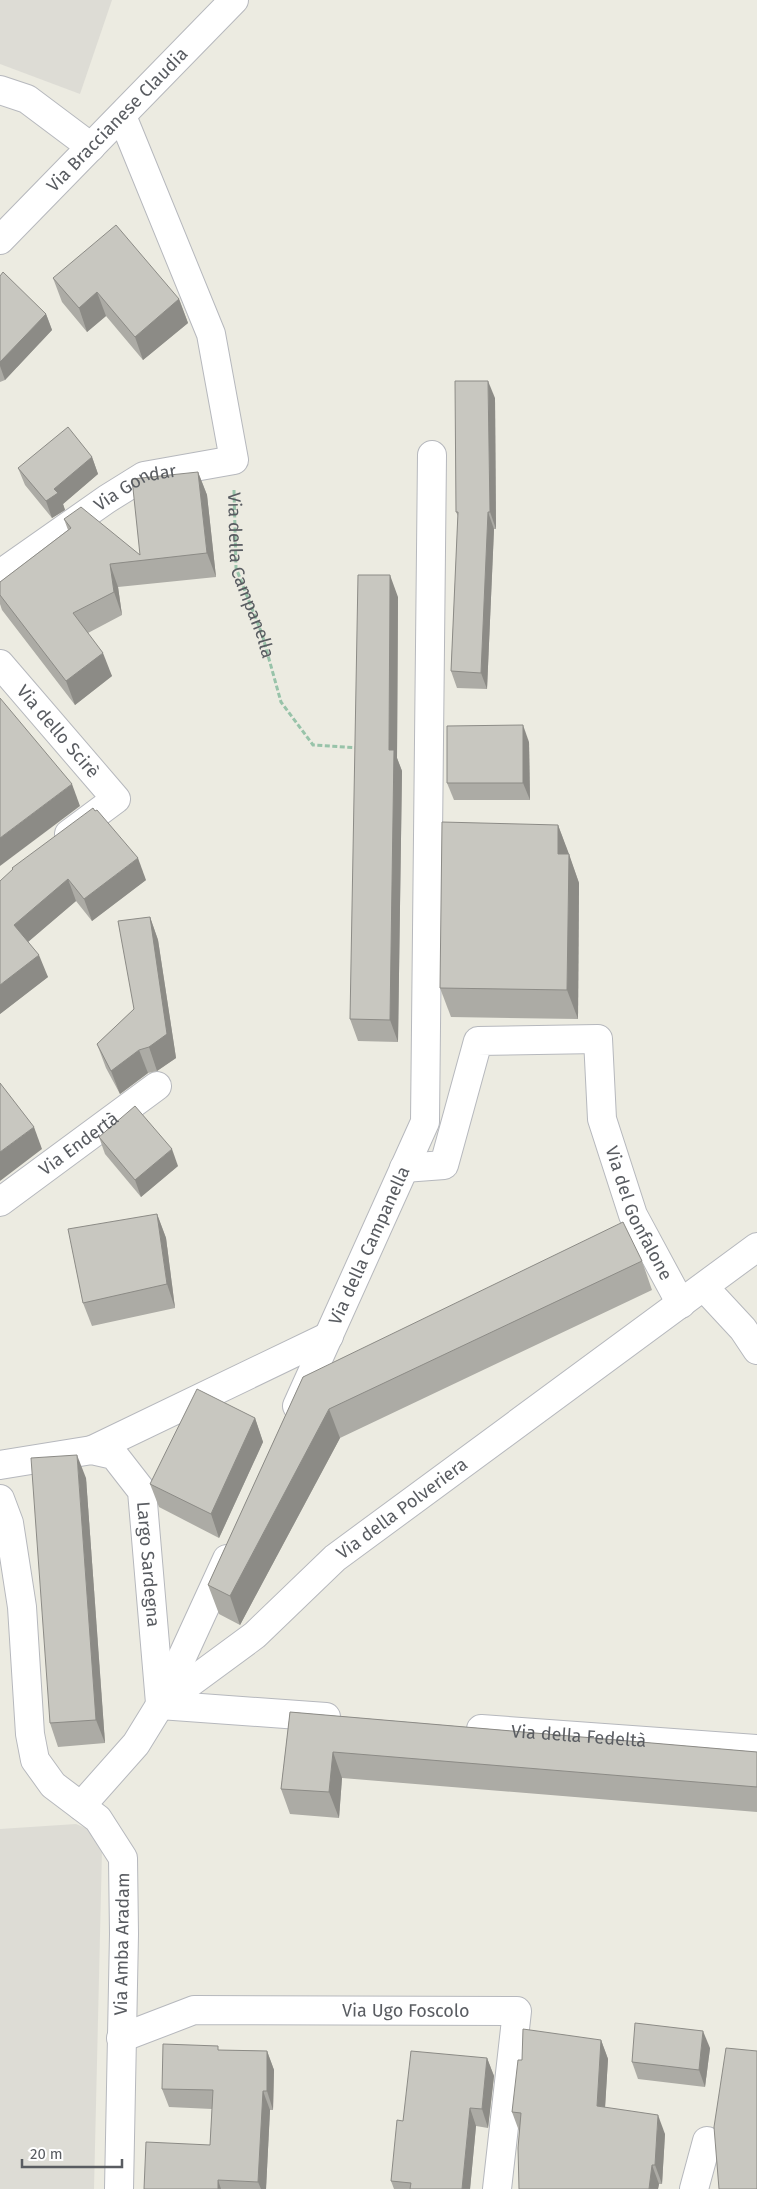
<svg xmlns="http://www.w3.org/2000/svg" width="757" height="2189" viewBox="0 0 757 2189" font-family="'Fira Sans',sans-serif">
	<rect width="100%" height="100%" fill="#ecebe1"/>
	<!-- industrial -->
	<g fill="#dddcd5">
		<path d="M0,0H112L80,94L0,64Z"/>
		<path d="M76,1824L93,1831L99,1840L102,1851L94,2189H0V1829Z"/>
	</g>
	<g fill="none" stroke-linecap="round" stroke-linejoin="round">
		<!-- minor casing -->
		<g stroke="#b6b8bd" stroke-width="30">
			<g id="minor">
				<path d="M0,90L27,99L91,147"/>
				<path id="s2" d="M0,240L234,0"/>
				<path id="s3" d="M0,574L107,499L144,476L234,460L211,334L122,116"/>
				<path id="s4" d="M0,664L116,799L69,834"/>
				<path id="s5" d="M404,1168L444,1165L478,1041L598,1039L602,1119L633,1215L681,1304"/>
				<path id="s6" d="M0,1202L157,1086"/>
				<path d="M704,1287L743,1329L757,1350"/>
				<path id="s7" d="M297,1406L425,1122L432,455"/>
				<path d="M92,1450L329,1336"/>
				<path id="s8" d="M0,1465L92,1450L114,1455L142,1491L160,1703"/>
				<path d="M0,1499L9,1523L22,1607L30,1734L35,1760L53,1785L98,1819L123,1858L124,1934L119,2189"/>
				<path d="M160,1705L227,1559"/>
				<path d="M160,1705L326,1717"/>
				<path id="s9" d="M481,1729L757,1749"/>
				<path id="s10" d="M81,1806L136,1744L160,1705L255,1635L335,1558L757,1247"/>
				<path id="s11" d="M121,2038L194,2010L517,2011L497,2189"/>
				<path d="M694,2189L707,2141"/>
			</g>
		</g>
		<!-- path -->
		<path stroke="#98c3a9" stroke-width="3" stroke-dasharray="5 2.5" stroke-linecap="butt" id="s1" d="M234,490L236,568L262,634L281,702L313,745L359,748"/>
		<!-- minor -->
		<use href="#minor" stroke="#fff" stroke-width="28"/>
	</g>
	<!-- wall -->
	<g fill="#acaba5">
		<path d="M0,276L46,314L52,330L5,380L0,382Z"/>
		<path d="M53,278L179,299L188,323L143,360L106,316L87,332L62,302Z"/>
		<path d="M495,398L496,529H494L487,689L457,688L451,671L458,516L456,512Z"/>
		<path d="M92,457L98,474L63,504L65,510L52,518L25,485L18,468Z"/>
		<path d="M198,472L207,495L216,577L118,587L122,615L88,633L112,676L75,705L2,610L0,604V582L68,530L64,519L140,555Z"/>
		<path d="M398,597L397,758L402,771L398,1042L358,1041L350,1019Z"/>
		<path d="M529,742L530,800H454L447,783Z"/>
		<path d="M558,825L579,883L578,1019L451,1017L440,988Z"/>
		<path d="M12,868L146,880L92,921L76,901L28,942L48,977L0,1014L13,870Z"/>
		<path d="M150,917L158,940L176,1058L157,1071L148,1073L120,1094L106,1068L97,1044L134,1009Z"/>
		<path d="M99,1137L178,1166L141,1197L105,1154Z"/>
		<path d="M157,1214L166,1238L175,1308L92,1326L83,1303Z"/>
		<path d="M642,1261L652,1290L340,1438L240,1625L219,1614L208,1585L303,1377Z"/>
		<path d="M255,1418L263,1442L219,1538L159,1507L150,1484Z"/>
		<path d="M86,1478L105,1743L58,1747L50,1723Z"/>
		<path d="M290,1712L757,1752V1812L342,1778L339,1818L290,1814L281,1789Z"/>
		<path d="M601,2040L608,2059L605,2107L665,2134L662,2184H659L658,2189H519V2131L512,2112L522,2060Z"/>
		<path d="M710,2048L705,2087L638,2079L632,2062Z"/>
		<path d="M220,2050L267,2051L274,2070L273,2110H270L266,2189H144L210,2145L212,2109L169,2107L162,2089Z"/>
		<path d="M487,2058L494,2076L488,2128L476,2126L470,2189H394L391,2181L403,2121Z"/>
	</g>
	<!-- shaded-wall -->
	<g fill="#8c8b86">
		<path d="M97,292L106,316L87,332L79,308Z"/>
		<path d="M179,299L188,323L143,360L135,337Z"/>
		<path d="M46,314L52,330L5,380L0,366V362Z"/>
		<path d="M488,381L495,398L496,529L490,512Z"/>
		<path d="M92,457L98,474L63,504L65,510L52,518L46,501L54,489Z"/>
		<path d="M198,472L207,495L216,577L207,553Z"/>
		<path d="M488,512L494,529L487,689L481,673Z"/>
		<path d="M110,564L118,587L122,615L114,592Z"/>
		<path d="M390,575L398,597L397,758L402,771L398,1042L390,1020L389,750Z"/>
		<path d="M103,653L112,676L75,705L66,681Z"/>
		<path d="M523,725L529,742L530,800L523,783Z"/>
		<path d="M72,784L80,806L0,866V838Z"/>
		<path d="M558,825L569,854L568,883L558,854Z"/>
		<path d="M569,854L579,883L578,1019L567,990Z"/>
		<path d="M138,858L146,880L92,921L84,899Z"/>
		<path d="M68,879L76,901L22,947L14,925Z"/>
		<path d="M150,917L158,940L176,1058L157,1071L149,1047Z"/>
		<path d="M39,955L48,977L0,1014V985Z"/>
		<path d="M139,1050L148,1073L120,1094L111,1071Z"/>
		<path d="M34,1127L42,1149L0,1181V1152Z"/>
		<path d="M172,1149L178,1166L141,1197L135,1180Z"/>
		<path d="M157,1214L166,1238L175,1308L167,1284Z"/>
		<path d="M329,1409L340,1438L240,1625L230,1596Z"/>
		<path d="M255,1418L263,1442L219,1538L211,1514Z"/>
		<path d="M77,1455L86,1478L105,1743L96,1720Z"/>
		<path d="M333,1752L342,1778L339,1818L329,1792Z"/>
		<path d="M703,2031L710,2048L705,2087L699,2070Z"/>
		<path d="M601,2040L608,2059L604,2125L597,2106Z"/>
		<path d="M267,2051L274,2070L273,2110L267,2091Z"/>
		<path d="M487,2058L494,2076L488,2128L482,2109Z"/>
		<path d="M263,2091L270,2110L266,2189H261L258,2182Z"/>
		<path d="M470,2108L476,2126L470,2189H462Z"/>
		<path d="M658,2115L665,2134L662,2184L655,2165Z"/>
		<path d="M652,2165L659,2184L658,2189H649Z"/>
		<path d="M218,2180L221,2189H218Z"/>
	</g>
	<!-- building -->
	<g fill="#c8c7c0" stroke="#8c8b86">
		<path d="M116,225L179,299L135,337L97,292L79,308L53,278Z"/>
		<path d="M3,272L46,314L0,362V276Z"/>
		<path d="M455,381H488L490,512H488L481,673L451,671L458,512H456Z"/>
		<path d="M68,427L92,457L54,489L58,493L46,501L18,468Z"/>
		<path d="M198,472L207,553L110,564L114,592L73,613L103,653L66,681L0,595V582L71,528L64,519L81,507L140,555L132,479Z"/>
		<path d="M358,575H390L389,750H394L390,1020L350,1019Z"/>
		<path d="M0,698L72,784L0,838Z"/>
		<path d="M523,725V783H447V726Z"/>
		<path d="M93,808L95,811L97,810L138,858L84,899L68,879L14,925L39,955L0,985V881L13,869L12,868Z"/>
		<path d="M442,822L558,825V854H569L567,990L440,988Z"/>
		<path d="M150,917L167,1034L149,1047L139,1050L111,1071L97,1044L134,1009L118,921Z"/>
		<path d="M0,1083L34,1127L0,1152Z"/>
		<path d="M135,1106L172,1149L135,1180L99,1137Z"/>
		<path d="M157,1214L167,1284L83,1303L68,1229Z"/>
		<path d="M623,1222L642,1261L329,1409L230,1596L208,1585L303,1377Z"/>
		<path d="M197,1389L255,1418L211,1514L150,1484Z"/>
		<path d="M77,1455L96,1720L50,1723L31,1458Z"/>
		<path d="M290,1712L757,1752V1787L333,1752L329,1792L281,1789Z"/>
		<path d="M635,2023L703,2031L699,2070L632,2062Z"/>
		<path d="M523,2029L601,2040L597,2106L658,2115L655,2165H652L649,2189H519L518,2148L521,2113L512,2112L518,2060H522Z"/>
		<path d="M163,2044L218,2046V2050L267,2051V2091H263L258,2182L218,2180V2189H144L146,2142L210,2145L213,2090L162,2089Z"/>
		<path d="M726,2048L757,2051V2189H719L714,2127Z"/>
		<path d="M411,2051L487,2058L482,2109L470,2108L462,2189H410L411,2183L391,2181L397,2120L403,2121Z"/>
	</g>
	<g text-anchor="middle" stroke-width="4" stroke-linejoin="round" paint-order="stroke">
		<!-- street labels -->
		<g font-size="18" fill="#595c61" stroke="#fff">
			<text dy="6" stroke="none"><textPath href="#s2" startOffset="168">Via Braccianese Claudia</textPath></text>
			<text dy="6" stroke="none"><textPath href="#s3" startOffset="162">Via Gondar</textPath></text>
			<text dy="6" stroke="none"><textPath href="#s1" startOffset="88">Via della Campanella</textPath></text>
			<text dy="6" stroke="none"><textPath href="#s4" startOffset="89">Via dello Scirè</textPath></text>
			<text dy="6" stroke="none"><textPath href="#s6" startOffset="98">Via Endertà</textPath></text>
			<text dy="6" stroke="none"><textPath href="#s5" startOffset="470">Via del Gonfalone</textPath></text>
			<text dy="6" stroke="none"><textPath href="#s7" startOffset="176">Via della Campanella</textPath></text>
			<text dy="6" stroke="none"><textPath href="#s10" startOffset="441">Via della Polveriera</textPath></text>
			<text dy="6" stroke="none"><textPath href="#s8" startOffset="235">Largo Sardegna</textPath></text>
			<text dy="6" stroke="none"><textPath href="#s9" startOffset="98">Via della Fedeltà</textPath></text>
			<text transform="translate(122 1944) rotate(-89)" y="6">Via Amba Aradam</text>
			<text dy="6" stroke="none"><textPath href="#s11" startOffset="290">Via Ugo Foscolo</textPath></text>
		</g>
	</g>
	<!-- scale -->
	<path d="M22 2159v8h100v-8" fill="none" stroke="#595c61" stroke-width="2.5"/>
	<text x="30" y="2159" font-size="15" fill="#595c61" stroke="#ffffff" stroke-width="4" paint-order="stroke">20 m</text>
</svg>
